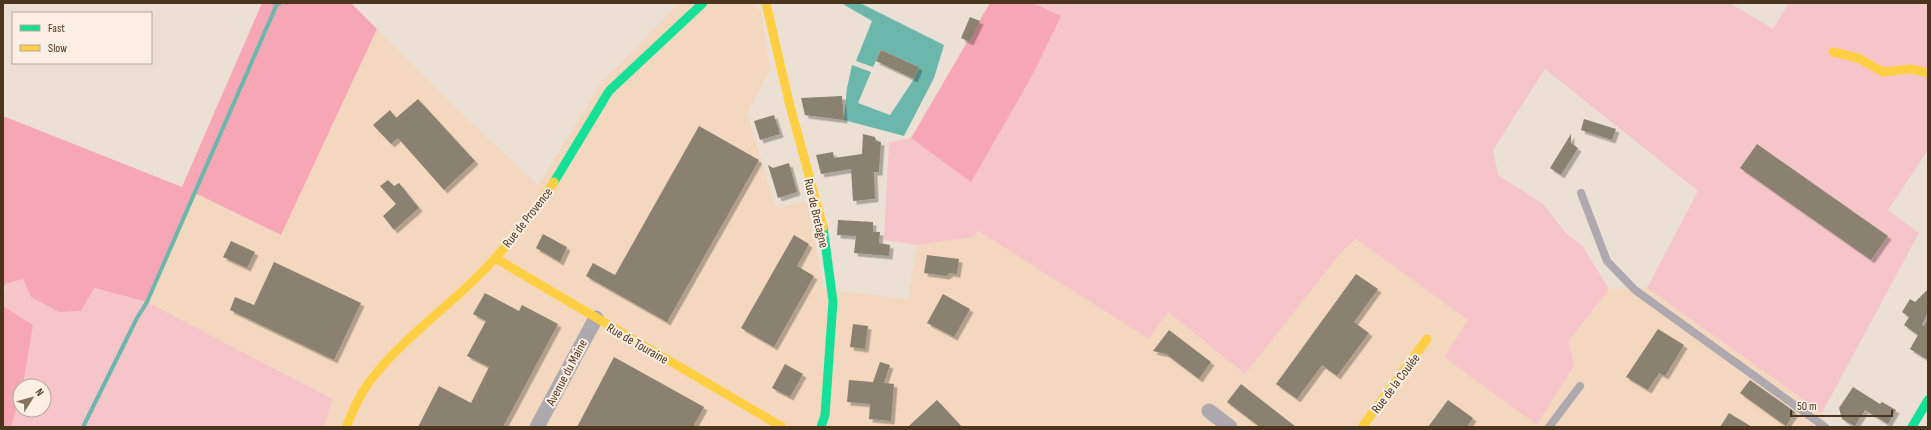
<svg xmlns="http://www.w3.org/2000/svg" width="1931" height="430" viewBox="0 0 1931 430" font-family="'Sofia Sans Condensed',sans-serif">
	<defs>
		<filter id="shadow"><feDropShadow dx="3.5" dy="3.5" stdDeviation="0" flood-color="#0004"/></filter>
	</defs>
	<rect width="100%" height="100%" fill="#ece0d4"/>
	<!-- built -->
	<path fill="#f3d8bf" d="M680,3H752L761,11L770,70L747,114L776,208L807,201L824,289L908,299L917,245L974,237L978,231L1149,339L1168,312L1245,374L1344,249L1356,239L1468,320L1537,425L1574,366L1569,341L1609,289L1647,288L1822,413L1827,427H324L333,398L147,302L195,193L281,235L377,29L462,114L538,185L601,83Z"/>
	<!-- green -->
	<g fill="#f6c5ca">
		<path d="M1033,3H1730L1773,29L1789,3H1928V150L1888,210L1919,233L1822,413L1647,288L1698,191L1545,69L1493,150L1498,175L1543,204L1567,234L1582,245L1609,289L1569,341L1574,366L1537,425L1444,357L1468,320L1356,239L1344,249L1245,374L1168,312L1149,339L978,231L974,237L917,245L884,240L889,142L911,138L971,181L1031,78L1060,16Z"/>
		<path d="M23,279L31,297L81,311L93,288L147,302L333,399L324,427H11L20,394V410H44V386H22L33,325L3,306L5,284Z"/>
	</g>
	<!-- forest -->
	<g fill="#f6a6b5">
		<path d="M262,3H351L377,29L281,235L195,193L147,302L94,288L81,311L59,312L31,297L23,279L5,284L3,292V116L182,187Z"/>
		<path d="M990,3H1033L1061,16L1031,78L971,182L911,138Z"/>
		<path d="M3,306L33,325L23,384L22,386H20V394L11,427H3Z"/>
	</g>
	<!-- water -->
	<path fill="#6bb7ab" d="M841,3H860L944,45L934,78L904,136L844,120L847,88L852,65L871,72L858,103L890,115L914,79L919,67L881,50L873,67L856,61L872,21Z"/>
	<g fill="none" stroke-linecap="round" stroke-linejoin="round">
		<!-- stream -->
		<path stroke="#6bb7ab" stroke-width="4" d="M83,427L137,318L147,302L277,4L280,3"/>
	</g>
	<!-- building -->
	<g fill="#8a8170" filter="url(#shadow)">
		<path d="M970,17L980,21L970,42L961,38Z"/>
		<path d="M881,50L919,67L914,79L876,61Z"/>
		<path d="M842,96L844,120L805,115L801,98Z"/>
		<path d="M418,99L475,161L444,190L398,138L391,144L373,125L390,110L396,118Z"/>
		<path d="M774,115L780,134L760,140L754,121Z"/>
		<path d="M1584,119L1616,129L1612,140L1581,130Z"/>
		<path d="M699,126L759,160L667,322L586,276L593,263L615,275Z"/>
		<path d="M863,134L875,137L876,141L881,142L879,172H874L875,198L873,199L853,201L851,169L821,174L816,155L833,152L834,158L862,154Z"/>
		<path d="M1571,134V143L1578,148L1561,175L1550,168Z"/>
		<path d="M1757,144L1888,236L1871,260L1740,168Z"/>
		<path d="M789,163L797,192L778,198L768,165L773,168Z"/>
		<path d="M388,180L394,186L399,183L419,208L394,230L383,216L396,204L380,186Z"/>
		<path d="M838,220L873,222V232H880L879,243L890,245L889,256L854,253L856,236L837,235Z"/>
		<path d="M543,234L567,247L560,262L536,248Z"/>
		<path d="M794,235L809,244L797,266L814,276L774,347L741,328Z"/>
		<path d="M231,241L255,252L247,268L223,257Z"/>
		<path d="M927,255L959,259L957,274L950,273L946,276L924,273Z"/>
		<path d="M274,262L361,303L334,360L230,310L235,297L254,305Z"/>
		<path d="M1356,274L1378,289L1354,322L1369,333L1337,376L1322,365L1297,399L1276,384Z"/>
		<path d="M1928,289V312L1922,325L1924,326L1928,319V360L1910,349L1918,335L1904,325L1909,317L1902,312L1910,299L1915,302Z"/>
		<path d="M485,293L519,311L522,305L558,324L503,427H418L439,386L471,403L489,367L467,356L486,321L473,314Z"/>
		<path d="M943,294L970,309L954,337L927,323Z"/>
		<path d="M853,324L868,326L865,349L850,347Z"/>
		<path d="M1658,329L1684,345L1665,376L1659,373L1648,390L1626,377Z"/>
		<path d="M1169,330L1211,362L1199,379L1166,354L1153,351Z"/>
		<path d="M614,357L704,407L693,427H577Z"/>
		<path d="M880,362L890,365L884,383L894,384L891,421L869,419L870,404L847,402L849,380L873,382Z"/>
		<path d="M785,364L803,374L790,397L772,388Z"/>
		<path d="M1750,380L1795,412L1786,426L1740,393Z"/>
		<path d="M1241,384L1296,427H1260L1227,402Z"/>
		<path d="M1853,387L1880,404L1882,402L1896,410L1888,424L1865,410L1855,426L1842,419L1839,408Z"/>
		<path d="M937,400L962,427H908L912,423Z"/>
		<path d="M1448,400L1473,418L1467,427H1428Z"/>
		<path d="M1729,413L1752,427H1720Z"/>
	</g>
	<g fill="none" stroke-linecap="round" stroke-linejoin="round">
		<!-- lane -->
		<g stroke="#aea8af" stroke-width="8">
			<path d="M1581,193L1607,261L1635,290L1825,427"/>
			<path d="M1549,427L1580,386"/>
		</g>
		<!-- street -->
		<g stroke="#aea8af" stroke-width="15">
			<path d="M1209,411L1230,427"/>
			<path d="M537,427L596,318"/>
		</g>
		<!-- fast -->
		<g stroke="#16e098" stroke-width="9">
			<path d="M554,182L609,91L703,3"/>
			<path d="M821,427L825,415L833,301L823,227"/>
			<path d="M1912,427L1928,400"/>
		</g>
		<!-- slow -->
		<g stroke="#ffcf43" stroke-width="9">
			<path d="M766,3L789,102L823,227"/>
			<path d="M1833,52L1858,58L1883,72L1911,69L1928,73"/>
			<path d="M495,258L782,427"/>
			<path d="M346,427C353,411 359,395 370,381C398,344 437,315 471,283C502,253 530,218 554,182"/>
			<path d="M1362,427L1427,339"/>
		</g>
	</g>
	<g text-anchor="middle" stroke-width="4" stroke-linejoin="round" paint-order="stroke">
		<!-- street labels -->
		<g font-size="13" fill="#4c351f" stroke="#fbefe4">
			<text transform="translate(817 213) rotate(77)" y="5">Rue de Bretagne</text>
			<text transform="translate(527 217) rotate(-52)" y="5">Rue de Provence</text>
			<text transform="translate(638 343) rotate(30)" y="5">Rue de Touraine</text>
			<text transform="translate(566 372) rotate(-62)" y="5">Avenue du Maine</text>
			<text transform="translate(1395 383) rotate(-53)" y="5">Rue de la Coulée</text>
		</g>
	</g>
	<!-- border -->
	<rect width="1931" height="430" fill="none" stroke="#4c351f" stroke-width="8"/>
	<!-- legend -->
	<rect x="12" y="12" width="140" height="52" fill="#fbefe4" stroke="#b5a595"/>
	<rect x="20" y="25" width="20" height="6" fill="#16e098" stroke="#b5a595"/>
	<text x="48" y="32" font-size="12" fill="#4c351f">Fast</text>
	<rect x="20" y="45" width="20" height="6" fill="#ffcf43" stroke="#b5a595"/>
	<text x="48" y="52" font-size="12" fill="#4c351f">Slow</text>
	<!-- north arrow -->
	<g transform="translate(32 398) rotate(53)"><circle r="19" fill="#fbefe4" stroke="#b5a595"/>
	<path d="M0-3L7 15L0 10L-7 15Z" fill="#84715e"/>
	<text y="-6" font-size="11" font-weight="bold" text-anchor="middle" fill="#4c351f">N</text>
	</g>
	<!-- scale -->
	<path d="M1791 410v6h101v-6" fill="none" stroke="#4c351f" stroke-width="2"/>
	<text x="1797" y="410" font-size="12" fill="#4c351f" stroke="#fbefe4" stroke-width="3" paint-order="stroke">50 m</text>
</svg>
